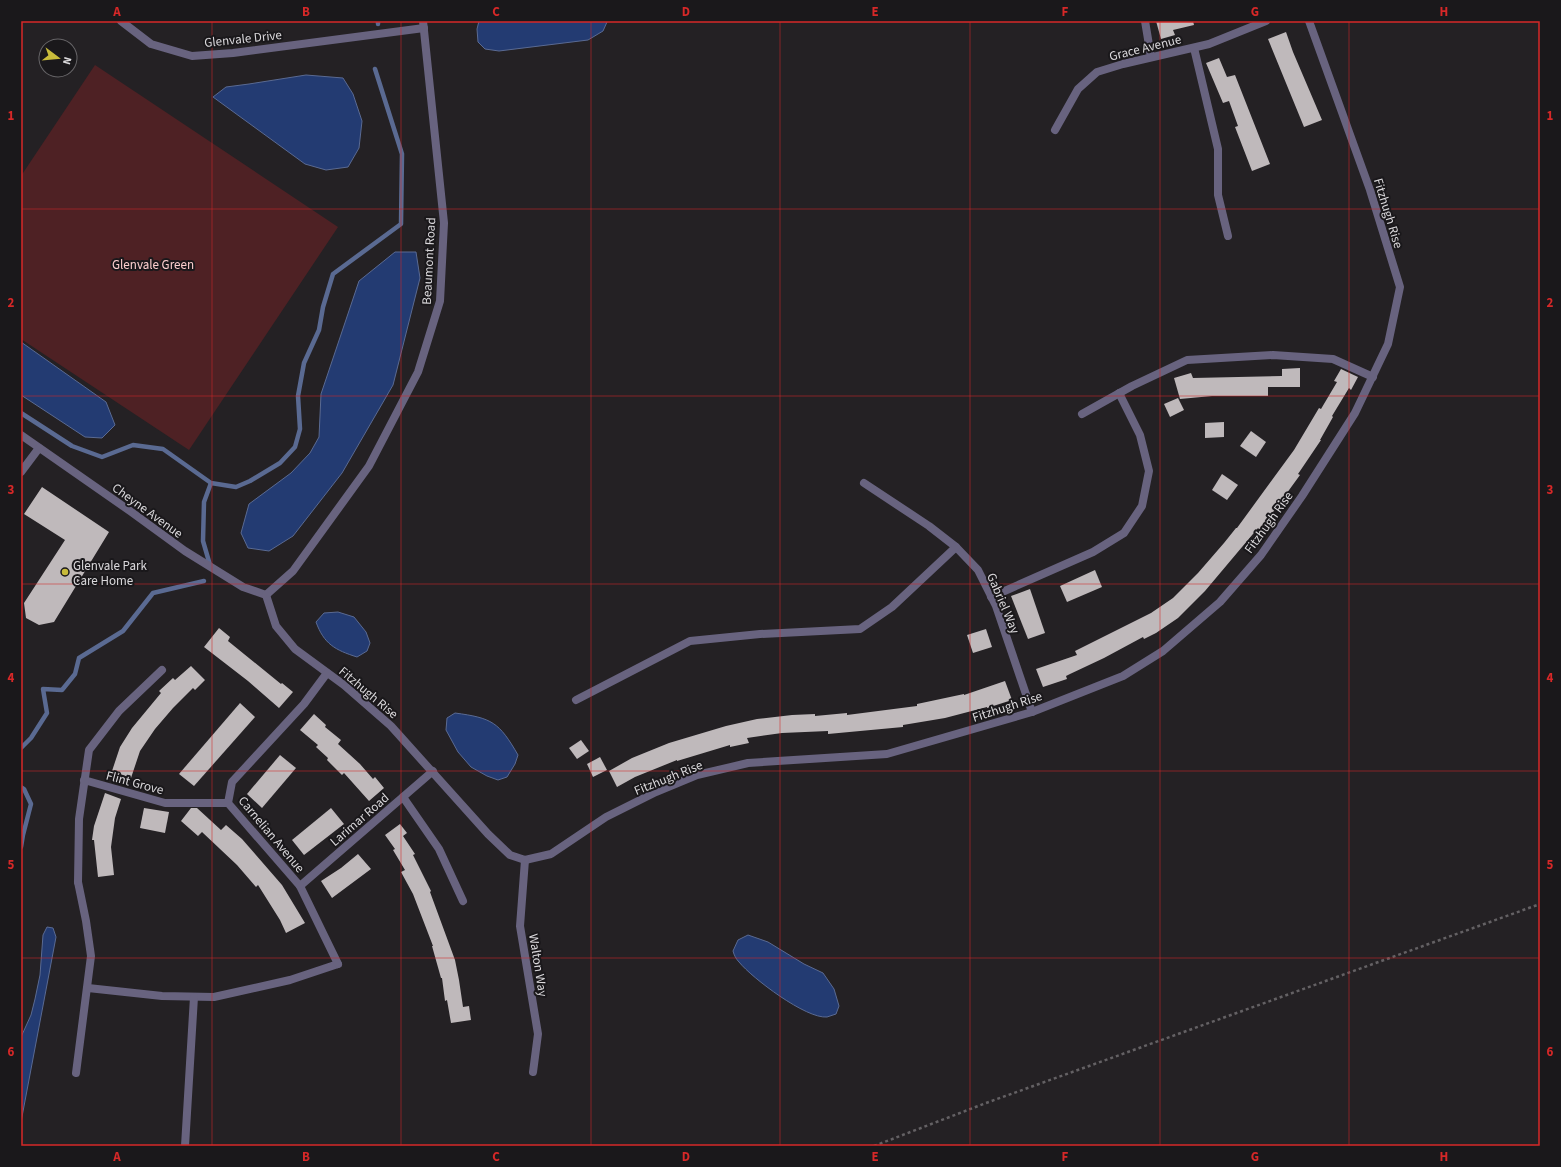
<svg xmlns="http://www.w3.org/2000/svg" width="1561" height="1167" viewBox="0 0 1561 1167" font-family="'Source Sans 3',sans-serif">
	<rect width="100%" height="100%" fill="#242124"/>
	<!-- green -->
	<path fill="#4e2124" d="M95,65L338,227L189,450L21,339V176Z"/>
	<!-- water -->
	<g fill="#233b72" stroke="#5a6a92">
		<path d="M479,21H607V22L603,31L588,40L499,51L485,49L478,42L477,29Z"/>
		<path d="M306,75L343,78L353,94L362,121L359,148L348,167L326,170L305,164L213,97L226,87L249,84Z"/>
		<path d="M395,252H416L420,278L393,385L342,473L293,536L269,551L248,548L241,533L249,504L291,473L310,453L319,437L321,394L359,281Z"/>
		<path d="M21,342L106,402L115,425L102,438L85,437L21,395Z"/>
		<path d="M338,612L354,617L366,632L370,643L367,651L357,657C335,650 324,644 316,622L324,613Z"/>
		<path d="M455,713C492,718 499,722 518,755L515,764L507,777L498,780L487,776L471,767L458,752L446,730L447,718Z"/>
		<path d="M47,927L53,928L56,937L21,1122V1037L31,1015L35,999L40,975L43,935Z"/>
		<path d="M748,935L768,942L804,964L823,973L834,989L839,1006L836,1014C833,1015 830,1016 827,1017C806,1019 752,978 739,962C736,959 734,955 733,951L738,940Z"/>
	</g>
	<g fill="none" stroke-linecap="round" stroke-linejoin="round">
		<!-- stream -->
		<g stroke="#5a6a92" stroke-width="4.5">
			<path d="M378,24V21"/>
			<path d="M21,413L72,446L102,457L133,445L163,449L211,483L236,487L250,481L280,463L295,447L300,429L298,396L304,363L319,330L323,307L333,274L401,224L402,154L375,69"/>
			<path d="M210,565L203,541L204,502L211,483"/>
			<path d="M21,748L31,738L47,713L43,689L62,690L75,674L79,658L123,631L153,593L204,581"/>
			<path d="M21,787L24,789L31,804L23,835L21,847"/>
		</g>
	</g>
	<!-- building -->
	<g fill="#bfb9bb">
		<path d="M1156,21H1193L1194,25L1173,30L1175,35L1161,39Z"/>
		<path d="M1286,32L1293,52L1322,120L1304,127L1268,39Z"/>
		<path d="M1219,58L1227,77L1235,75L1270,164L1252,171L1235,127L1238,126L1229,101L1223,103L1206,63Z"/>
		<path d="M1300,368V387H1268V396H1212L1180,399L1174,378L1191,373L1193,378L1282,376V369Z"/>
		<path d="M1341,369L1358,377L1351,390L1349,388L1332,416L1333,417L1320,440H1321L1298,474L1300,475L1260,530L1258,528L1205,591L1178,618L1156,633L1144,639L1143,637L1104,658L1070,674L1066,676L1067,679L1043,687L1036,669L1077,655L1075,651L1151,613L1173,598L1198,573L1224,543L1236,528H1237L1294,450L1319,408L1321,409L1337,382L1334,381Z"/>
		<path d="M1178,398L1184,410L1170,417L1164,404Z"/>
		<path d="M1224,422V437L1205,438V423Z"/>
		<path d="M1251,431L1266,442L1256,457L1240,446Z"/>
		<path d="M1222,474L1238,485L1227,500L1212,490Z"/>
		<path d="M42,487L109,532L54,622L39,625L26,618L24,603L65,540L24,514Z"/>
		<path d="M1095,570L1102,587L1067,602L1060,586Z"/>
		<path d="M1030,589L1045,633L1028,639L1011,596Z"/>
		<path d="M219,628L230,637L228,641L281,684L282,683L293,692L279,708L248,681L204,647Z"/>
		<path d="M986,629L992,647L973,653L967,635Z"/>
		<path d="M191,666L205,680L195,690L193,688L173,708L155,729L140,751L131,778L112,771L120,747L132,728L161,693L159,691L173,678L175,680Z"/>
		<path d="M1005,681L1012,700L987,708V707L945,718L903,725V727L828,734V731L782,733L747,738L749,743L730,747V745L677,761V760L635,777L617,787L609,771L632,758L669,743L726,726L757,719L792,715L815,714V716L847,713V715L917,706V704L964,694V695Z"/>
		<path d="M240,703L255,717L194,786L179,774Z"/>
		<path d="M314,714L326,725L325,727L341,740L338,744L360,764L373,779L375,777L384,788L369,801L344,773L342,775L327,760L328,758L316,747L318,745L300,730Z"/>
		<path d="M581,740L589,751L577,759L569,748Z"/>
		<path d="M280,755L296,768L262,808L247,794Z"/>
		<path d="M600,757L607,770L593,777L587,764Z"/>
		<path d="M105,793L121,799L115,818L111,847L114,875L98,877L94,840H92L94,826Z"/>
		<path d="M144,808L169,812L165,833L140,828Z"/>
		<path d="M191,808H197L221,830L226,825L242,839L282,885L305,923L286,933L280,920L258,885L256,887L237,865L202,832L198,836L181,821Z"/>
		<path d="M331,808L344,824L304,855L292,840Z"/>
		<path d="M400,824L407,833L403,836L415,854L413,855L431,891L430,892L455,960L459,980L463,1007L469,1006L471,1020L451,1023L447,1000L445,1001L442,978H441L432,946H433L413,894L401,872L405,870L393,850L395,849L385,835Z"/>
		<path d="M358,854L371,869L332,898L321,881L341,868Z"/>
	</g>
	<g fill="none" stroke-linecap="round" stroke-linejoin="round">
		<!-- path -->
		<path stroke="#646164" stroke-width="2.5" stroke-dasharray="3 3" stroke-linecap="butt" d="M874,1146L986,1103L1540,904"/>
		<!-- lane -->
		<g stroke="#68637f" stroke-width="8">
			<path d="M88,988L162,996L214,997L290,980L338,964"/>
			<path d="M76,1073L91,956L86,921L78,882"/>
			<path d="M185,1146L194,997"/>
		</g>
		<!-- street -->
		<g stroke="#68637f" stroke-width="8">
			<path d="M121,21L151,44L192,56L233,53L424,28"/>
			<path d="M1145,21L1151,57"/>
			<path d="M1194,48L1218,149V195L1228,236"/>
			<path d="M1055,130L1078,89L1097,72L1123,64L1209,44L1266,21"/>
			<path d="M1082,414L1132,386L1187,360L1273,355L1333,359L1373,377"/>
			<path d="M21,435L130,511L185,551L243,587L266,595"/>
			<path d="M21,472L39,448"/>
			<path d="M864,483L929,526L956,547L978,570L996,606L1032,712"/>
			<path d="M266,595L276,626L295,649L344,685L391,726L488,834L510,855L525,860L551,854L606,817L656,792L697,775L748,763L887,754L1032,712L1123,676L1163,651L1220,602L1261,555L1302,496L1355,413L1388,344L1400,287L1370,190L1309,21"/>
			<path d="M266,595L293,571L369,466L418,372L440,301L444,223L423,21"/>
			<path d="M991,597L1093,552L1124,533L1142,506L1149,471L1140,435L1119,393"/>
			<path d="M327,673L304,704L232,782L228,803L300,886L338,964"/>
			<path d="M576,700L690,641L760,634L860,629L892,607L956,547"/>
			<path d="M84,780L165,803H228"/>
			<path d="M403,797L439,849L463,901"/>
			<path d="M525,860L520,926L538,1034L533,1072"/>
			<path d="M78,882L79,819L89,750L119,711L162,670"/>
			<path d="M300,886L433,771"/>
		</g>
	</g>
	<!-- grid -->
	<path fill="none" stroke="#d62828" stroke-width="1" stroke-opacity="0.55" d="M212,21V1146M401,21V1146M591,21V1146M780,21V1146M970,21V1146M1160,21V1146M1349,21V1146M21,209H1540M21,396H1540M21,584H1540M21,771H1540M21,958H1540"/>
	<!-- markers -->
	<circle fill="#c8bb3b" stroke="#1a181b" stroke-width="1.5" cx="65" cy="572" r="4"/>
	<g text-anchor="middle" stroke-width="4" stroke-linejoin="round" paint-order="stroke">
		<!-- street labels -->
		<g font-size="13" fill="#dbd9dc" stroke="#1a181b">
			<text transform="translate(243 38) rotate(-6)" y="5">Glenvale Drive</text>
			<text transform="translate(1145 47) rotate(-14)" y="5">Grace Avenue</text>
			<text transform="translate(1389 213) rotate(73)" y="5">Fitzhugh Rise</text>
			<text transform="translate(428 261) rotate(-87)" y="5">Beaumont Road</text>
			<text transform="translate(148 510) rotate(36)" y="5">Cheyne Avenue</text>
			<text transform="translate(1268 522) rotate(-54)" y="5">Fitzhugh Rise</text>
			<text transform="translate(1004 603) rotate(67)" y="5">Gabriel Way</text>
			<text transform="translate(369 692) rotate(40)" y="5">Fitzhugh Rise</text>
			<text transform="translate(1007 706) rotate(-18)" y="5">Fitzhugh Rise</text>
			<text transform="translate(668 777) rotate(-22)" y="5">Fitzhugh Rise</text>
			<text transform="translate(135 782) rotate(15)" y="5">Flint Grove</text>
			<text transform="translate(359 819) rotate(-41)" y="5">Larimar Road</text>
			<text transform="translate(272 834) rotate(50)" y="5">Carnelian Avenue</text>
			<text transform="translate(539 965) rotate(81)" y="5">Walton Way</text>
		</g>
		<!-- park labels -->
		<g font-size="13" fill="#fccece" stroke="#1a181b">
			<text x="153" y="269">Glenvale Green</text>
		</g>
		<!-- poi labels -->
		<g font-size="13" fill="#dbd9dc" stroke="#1a181b" text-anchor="start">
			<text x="73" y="570">Glenvale Park<tspan x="73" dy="15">Care Home</tspan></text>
		</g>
	</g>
	<!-- border -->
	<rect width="1561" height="1167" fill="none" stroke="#1a181b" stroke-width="44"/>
	<!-- north arrow -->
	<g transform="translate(58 58) rotate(106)"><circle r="19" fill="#1a181b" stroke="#676568"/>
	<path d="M0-3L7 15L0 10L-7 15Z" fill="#c8bb3b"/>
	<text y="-6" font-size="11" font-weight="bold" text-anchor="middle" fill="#dbd9dc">N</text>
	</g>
	<rect x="22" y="22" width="1517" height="1123" fill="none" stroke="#d62828" stroke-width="1.5"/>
	<g font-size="13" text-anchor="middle" font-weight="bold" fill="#d62828">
		<text x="117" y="16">A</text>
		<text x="306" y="16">B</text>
		<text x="496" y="16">C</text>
		<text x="686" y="16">D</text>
		<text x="875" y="16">E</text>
		<text x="1065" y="16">F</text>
		<text x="1255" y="16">G</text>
		<text x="1444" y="16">H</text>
		<text x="11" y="120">1</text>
		<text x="1550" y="120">1</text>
		<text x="11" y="307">2</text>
		<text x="1550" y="307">2</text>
		<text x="11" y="494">3</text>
		<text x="1550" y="494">3</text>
		<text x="11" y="682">4</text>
		<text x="1550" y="682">4</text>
		<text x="11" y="869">5</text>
		<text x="1550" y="869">5</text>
		<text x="11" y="1056">6</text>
		<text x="1550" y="1056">6</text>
		<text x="117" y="1161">A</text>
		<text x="306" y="1161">B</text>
		<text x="496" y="1161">C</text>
		<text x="686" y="1161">D</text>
		<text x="875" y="1161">E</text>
		<text x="1065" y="1161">F</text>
		<text x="1255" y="1161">G</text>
		<text x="1444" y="1161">H</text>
	</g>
</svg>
